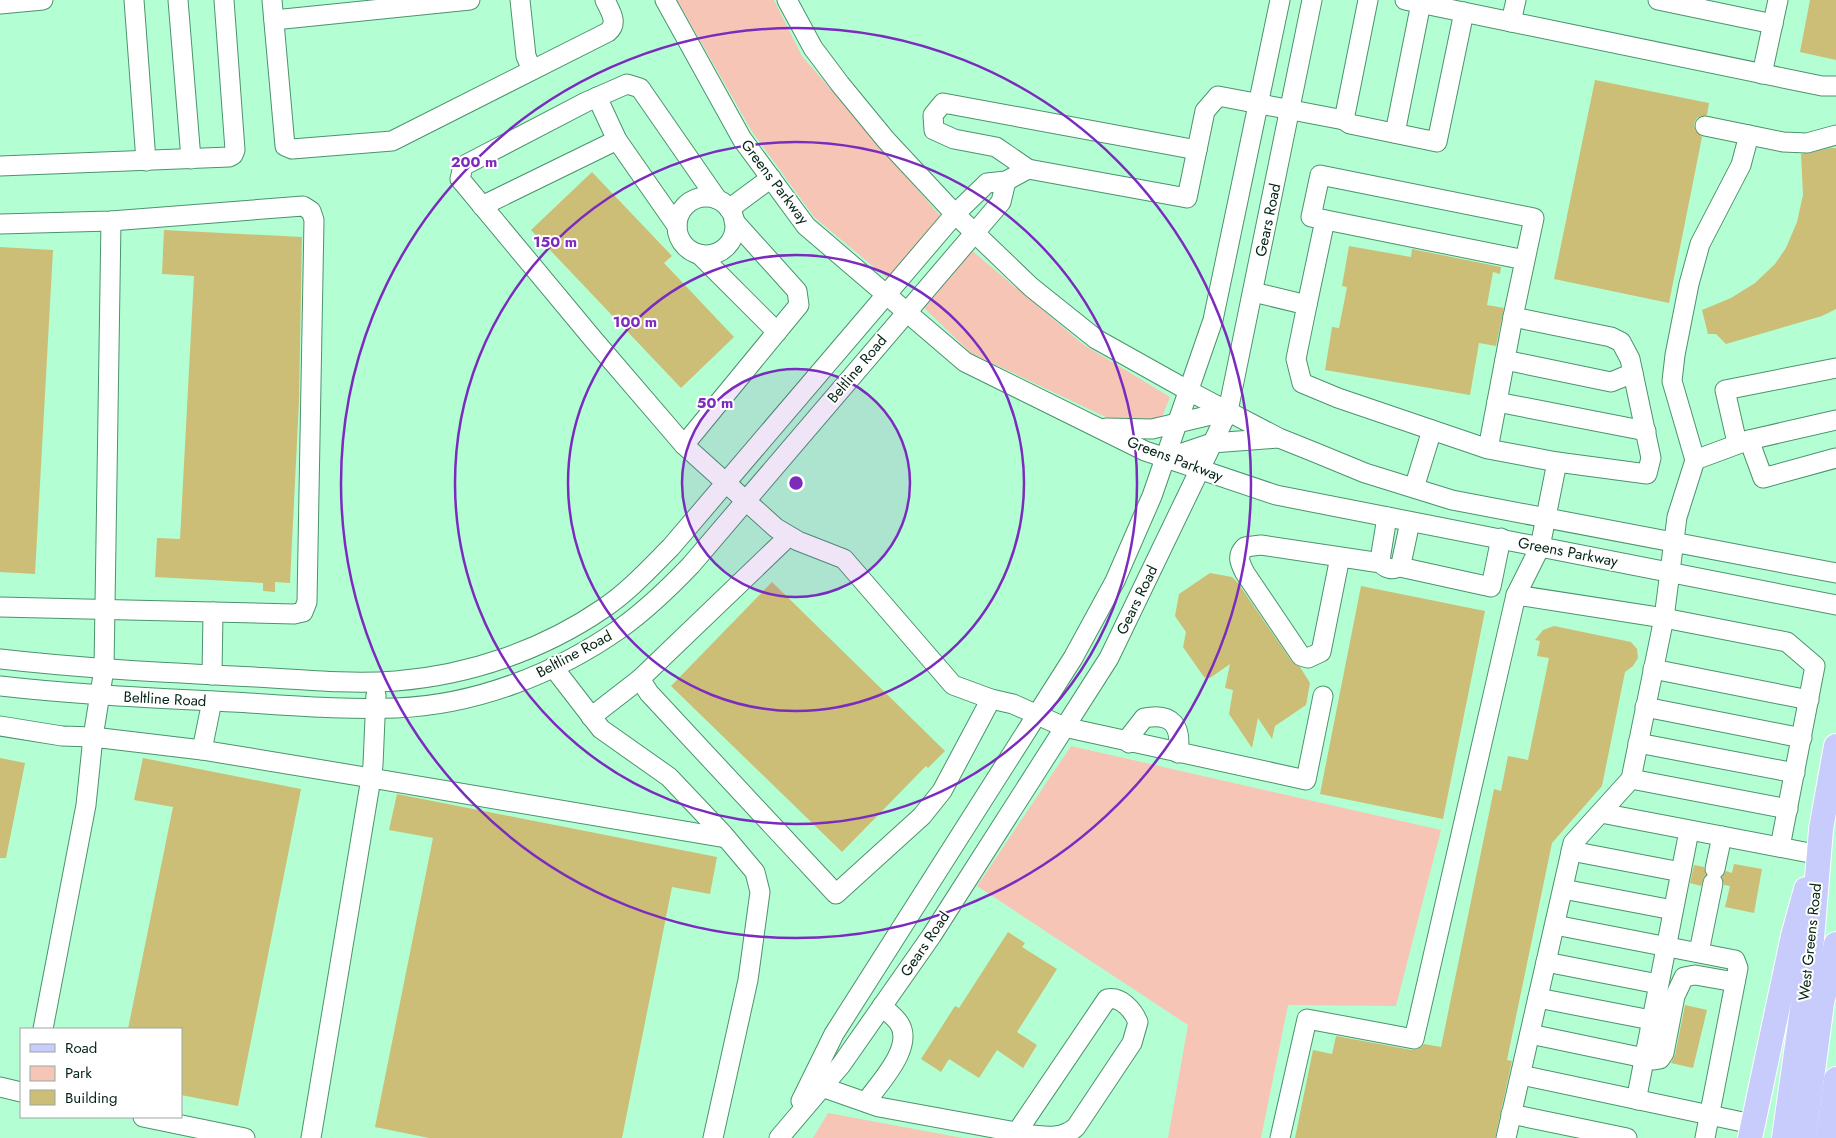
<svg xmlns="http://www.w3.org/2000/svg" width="1836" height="1138" viewBox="0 0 1836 1138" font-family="Jost,sans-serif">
	<rect width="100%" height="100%" fill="#b4fed3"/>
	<!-- green -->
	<g fill="#f7c5b6">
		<path d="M677,0H774L802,56L942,218L887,278L814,217L751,130Z"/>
		<path d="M970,249L1084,345L1170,397L1161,420H1112L971,353L922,306Z"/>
		<path d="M1071,746L1441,830L1396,1006L1288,1005L1261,1138H1168L1188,1025L977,886Z"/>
		<path d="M828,1113L963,1138H813Z"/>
	</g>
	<!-- building -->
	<g fill="#ccbe76">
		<path d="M1810,0H1836V60L1800,52Z"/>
		<path d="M1595,80L1709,103L1707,115L1697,118L1694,124L1695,130L1702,137L1669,303L1554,279Z"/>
		<path d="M1831,148H1836V309L1822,316L1726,344L1716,334H1708L1702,310L1731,298L1755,283L1775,264L1786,248L1797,222L1803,195L1801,154Z"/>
		<path d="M592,172L672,256L664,263L734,337L681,388L531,230Z"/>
		<path d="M164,230L302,237L299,401L290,583L275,582V592L263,591V583L155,577L157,538L180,539L194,276L162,274Z"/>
		<path d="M1349,246L1411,257L1412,249L1501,267L1500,274L1493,272L1487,305L1504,308L1496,346L1479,343L1470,395L1325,370L1332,327L1339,328L1347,287L1342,286Z"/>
		<path d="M0,247L53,250L35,574L0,572Z"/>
		<path d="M1210,573L1232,577L1238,583L1292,662L1300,667L1310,683L1306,705L1275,726L1272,739L1258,718L1252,748L1229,714L1233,690L1225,688L1230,664L1210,678L1204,677L1183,647L1186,632L1175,616L1179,594Z"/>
		<path d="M772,582L945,751L928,768L926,766L842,852L671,686Z"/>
		<path d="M1361,586L1485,611L1443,819L1320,794Z"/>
		<path d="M1554,626L1631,642L1637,649L1638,658L1633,666L1625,672L1602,786L1552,843L1507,1060L1512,1061L1495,1138H1295L1313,1050L1332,1054L1336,1036L1412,1050L1418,1049L1424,1044L1441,1047L1494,789L1501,791L1508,756L1528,760L1549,658L1537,656L1540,641L1535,640L1543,630Z"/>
		<path d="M0,758L25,763L6,858H0Z"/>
		<path d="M143,758L301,789L238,1106L181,1095V1029H128L173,807L134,800Z"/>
		<path d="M397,794L717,857L710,894L672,887L622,1138H429L375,1127L433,838L389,830Z"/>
		<path d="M1734,864L1762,869L1754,913L1725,907L1730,886L1724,885L1722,877L1726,871L1732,873Z"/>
		<path d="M1694,865L1704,867L1706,875L1701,886L1690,883Z"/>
		<path d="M1008,932L1025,943L1022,947L1057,969L1017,1032L1037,1045L1023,1068L997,1050L979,1078L949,1059L941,1072L921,1059L955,1006L959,1008Z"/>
		<path d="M1685,1005L1707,1010L1693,1068L1671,1063L1675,1055Z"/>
	</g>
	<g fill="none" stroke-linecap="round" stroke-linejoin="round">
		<!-- minor casing -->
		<g stroke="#4b936d" stroke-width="21">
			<g id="minor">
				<path d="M134,0L146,161"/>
				<path d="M178,0L191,159"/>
				<path d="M272,0L285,146L292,149L392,141L400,137L608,32C619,23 610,11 605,0"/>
				<path d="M520,0L526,56L532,70"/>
				<path d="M665,0L742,139L806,226L965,362L1145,451L1276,495L1836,605"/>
				<path d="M787,0L813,48L840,84L886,140L955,214L1031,287L1096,339L1189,391L1279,438L1314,452L1365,473L1452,500L1836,573"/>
				<path d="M1368,0L1344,120L1350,124L1437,142L1464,12"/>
				<path d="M1405,0L1822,86H1836"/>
				<path d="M1658,0L1773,24"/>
				<path d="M0,4L43,0"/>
				<path d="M274,20L470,0"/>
				<path d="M1511,22L1516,0"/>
				<path d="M1762,74L1778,0"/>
				<path d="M597,97L617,140L677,226"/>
				<path d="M1705,126L1749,135"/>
				<path d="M1395,133L1421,3"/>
				<path d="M0,166L229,157L233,155L235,150L224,0"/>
				<path d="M1028,169L996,147L954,139L934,130L933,115L943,103L1197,150"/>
				<circle cx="706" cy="226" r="29"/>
				<path d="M717,199L640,88L627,84L586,102L463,166L460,179L593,339L684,445L776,528L798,541L844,559L953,685L991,699L942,791L922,816L836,894L649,693L640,679L789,536"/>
				<path d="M482,206L617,140"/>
				<path d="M729,209L771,178"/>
				<path d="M0,224L111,221L303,206L311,211L314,220L307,602L303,612L294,614L0,607"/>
				<path d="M699,254L777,332"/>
				<path d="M1253,292L1307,305L1296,359L1302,383L1338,398L1488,449L1557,462L1647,474L1651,458L1630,359L1621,342L1611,337L1513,317L1488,449"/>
				<path d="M1307,305L1325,220"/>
				<path d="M1513,317L1534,218L1320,175L1311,217L1525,260"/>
				<path d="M1505,360L1611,382L1633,373"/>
				<path d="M1497,402L1646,431"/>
				<path d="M1106,428L1152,429L1228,411"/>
				<path d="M1749,440L1763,478L1836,458"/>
				<path d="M1737,443L1725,390L1836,368"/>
				<path d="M684,445L799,305L797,291L734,221"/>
				<path d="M1165,459L1212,443L1278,438"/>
				<path d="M1695,460L1672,381L1675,355L1689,284L1700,244L1741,165L1749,135L1783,142L1807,143L1836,135"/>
				<path d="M1414,488L1432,430"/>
				<path d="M1387,517L1380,560C1383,569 1395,572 1401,564L1410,522"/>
				<path d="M1340,557L1321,652L1308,658L1301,656L1245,573C1240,563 1236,556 1245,547L1261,545L1381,563"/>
				<path d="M1400,567L1491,587L1501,538"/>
				<path d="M1516,595L1664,618L1787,642L1815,666L1780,847"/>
				<path d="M0,659C78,668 156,672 234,676C287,678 342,685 396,681C470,675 543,650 604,608C629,591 650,568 671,547L955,214L987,183L1006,181L1028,169L1187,198L1205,111L1218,96L1344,120"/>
				<path d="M553,667L601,729L669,777L723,834L755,872L760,892L748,980L713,1138"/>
				<path d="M1653,669L1809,700"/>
				<path d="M212,675L213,612"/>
				<path d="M0,686C78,695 156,698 233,702C287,705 342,710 396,708C475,705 556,674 621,628C646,610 669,588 691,565L1001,202L1006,181"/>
				<path d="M991,699L1013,704L1064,727L1306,780L1323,696"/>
				<path d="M1645,707L1802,738"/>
				<path d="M591,717L640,679"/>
				<path d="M0,726L62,736L93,737L104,669L111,221"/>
				<path d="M1129,743L1130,736L1144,718C1173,712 1182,727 1178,753"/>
				<path d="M1638,743L1795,773"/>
				<path d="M202,750L371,778L373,765L376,695"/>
				<path d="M1631,779L1788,809"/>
				<path d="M1601,813L1815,854"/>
				<path d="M1571,851L1681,872"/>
				<path d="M1715,869L1722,836"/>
				<path d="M1563,889L1673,910"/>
				<path d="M1555,925L1735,960L1738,968L1705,1138"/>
				<path d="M1699,952L1713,883"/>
				<path d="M1546,962L1658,984"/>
				<path d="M1538,998L1651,1020"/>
				<path d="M43,1029L86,805L93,737L202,750L212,701"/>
				<path d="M1530,1034L1654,1060L1660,1059L1664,1053L1675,996L1684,977L1695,975L1735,982"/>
				<path d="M1521,1075L1752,1124"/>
				<path d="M0,1087L21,1092"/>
				<path d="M822,1087L879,1107L1032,1135C1048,1137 1064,1138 1076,1127L1132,1043L1138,1022C1133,1010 1121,996 1107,999L1017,1132"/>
				<path d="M1638,1100L1637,1096L1689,831"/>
				<path d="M801,1101L834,1034L1073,658L1115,581L1152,496L1213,320L1280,0"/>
				<path d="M866,1102C879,1083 915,1047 899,1023C895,1017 887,1011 882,1006"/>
				<path d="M1511,1114L1627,1138"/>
				<path d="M143,1117L245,1138"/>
				<path d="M311,1138L371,778L726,838"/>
				<path d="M779,1138L841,1065L932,935L1109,658L1228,411L1312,0"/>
				<path d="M1280,1138L1307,1019L1414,1039L1516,595L1540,547L1557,462"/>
				<path d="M1506,1138L1573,843L1631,779L1664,618L1677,517L1695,460L1749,440L1836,420"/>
			</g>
		</g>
		<!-- major casing -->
		<g stroke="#fff" stroke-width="26">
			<g id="major">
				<path d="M1750,1138L1793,936L1806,889"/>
				<path d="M1784,1138L1812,939L1821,829L1836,746"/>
				<path d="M1804,1138L1822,1003L1836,944"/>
				<path d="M1828,1138L1836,1079"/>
			</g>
		</g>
		<!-- minor -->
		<use href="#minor" stroke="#fff" stroke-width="19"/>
		<!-- major -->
		<use href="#major" stroke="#c7ccfc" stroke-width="24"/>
	</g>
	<!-- distance rings -->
	<circle cx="796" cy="483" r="114" fill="#7b2cbf" fill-opacity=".12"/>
	<g fill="none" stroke="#7b2cbf" stroke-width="2.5">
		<circle cx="796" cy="483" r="114"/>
		<circle cx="796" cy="483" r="228"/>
		<circle cx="796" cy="483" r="341"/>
		<circle cx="796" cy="483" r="455"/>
	</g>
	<g text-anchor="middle" stroke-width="4" stroke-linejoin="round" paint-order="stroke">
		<!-- street labels -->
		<g font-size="15" fill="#052415" stroke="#fff">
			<text transform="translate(775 182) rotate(53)" y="5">Greens Parkway</text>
			<text transform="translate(1268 220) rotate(-78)" y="5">Gears Road</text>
			<text transform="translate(857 369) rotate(-50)" y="5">Beltline Road</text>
			<text transform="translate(1175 459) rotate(21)" y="5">Greens Parkway</text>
			<text transform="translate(1568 552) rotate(11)" y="5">Greens Parkway</text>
			<text transform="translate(1137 600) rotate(-64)" y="5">Gears Road</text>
			<text transform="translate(574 654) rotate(-28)" y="5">Beltline Road</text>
			<text transform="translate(165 699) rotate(3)" y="5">Beltline Road</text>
			<text transform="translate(1810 942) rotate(-84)" y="5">West Greens Road</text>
			<text transform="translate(925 944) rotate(-56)" y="5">Gears Road</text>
		</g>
	</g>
	<circle cx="796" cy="483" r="8" fill="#7b2cbf" stroke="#fff" stroke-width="2.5"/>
	<g font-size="15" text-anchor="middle" font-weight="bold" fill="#7b2cbf" stroke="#fff" stroke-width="4" stroke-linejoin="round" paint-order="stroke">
		<text x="474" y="167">200 m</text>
		<text x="555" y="247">150 m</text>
		<text x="635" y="327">100 m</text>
		<text x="715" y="408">50 m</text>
	</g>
	<!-- legend -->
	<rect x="20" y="1028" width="162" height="90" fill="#ffffff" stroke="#9ba7a1"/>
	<rect x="30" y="1044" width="25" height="8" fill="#c7ccfc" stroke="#9ba7a1"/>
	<text x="65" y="1053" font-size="15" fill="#052415">Road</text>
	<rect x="30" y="1066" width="25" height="15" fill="#f7c5b6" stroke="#9ba7a1"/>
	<text x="65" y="1078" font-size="15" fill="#052415">Park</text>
	<rect x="30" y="1090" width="25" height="15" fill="#ccbe76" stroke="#9ba7a1"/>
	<text x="65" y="1103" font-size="15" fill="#052415">Building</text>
</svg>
